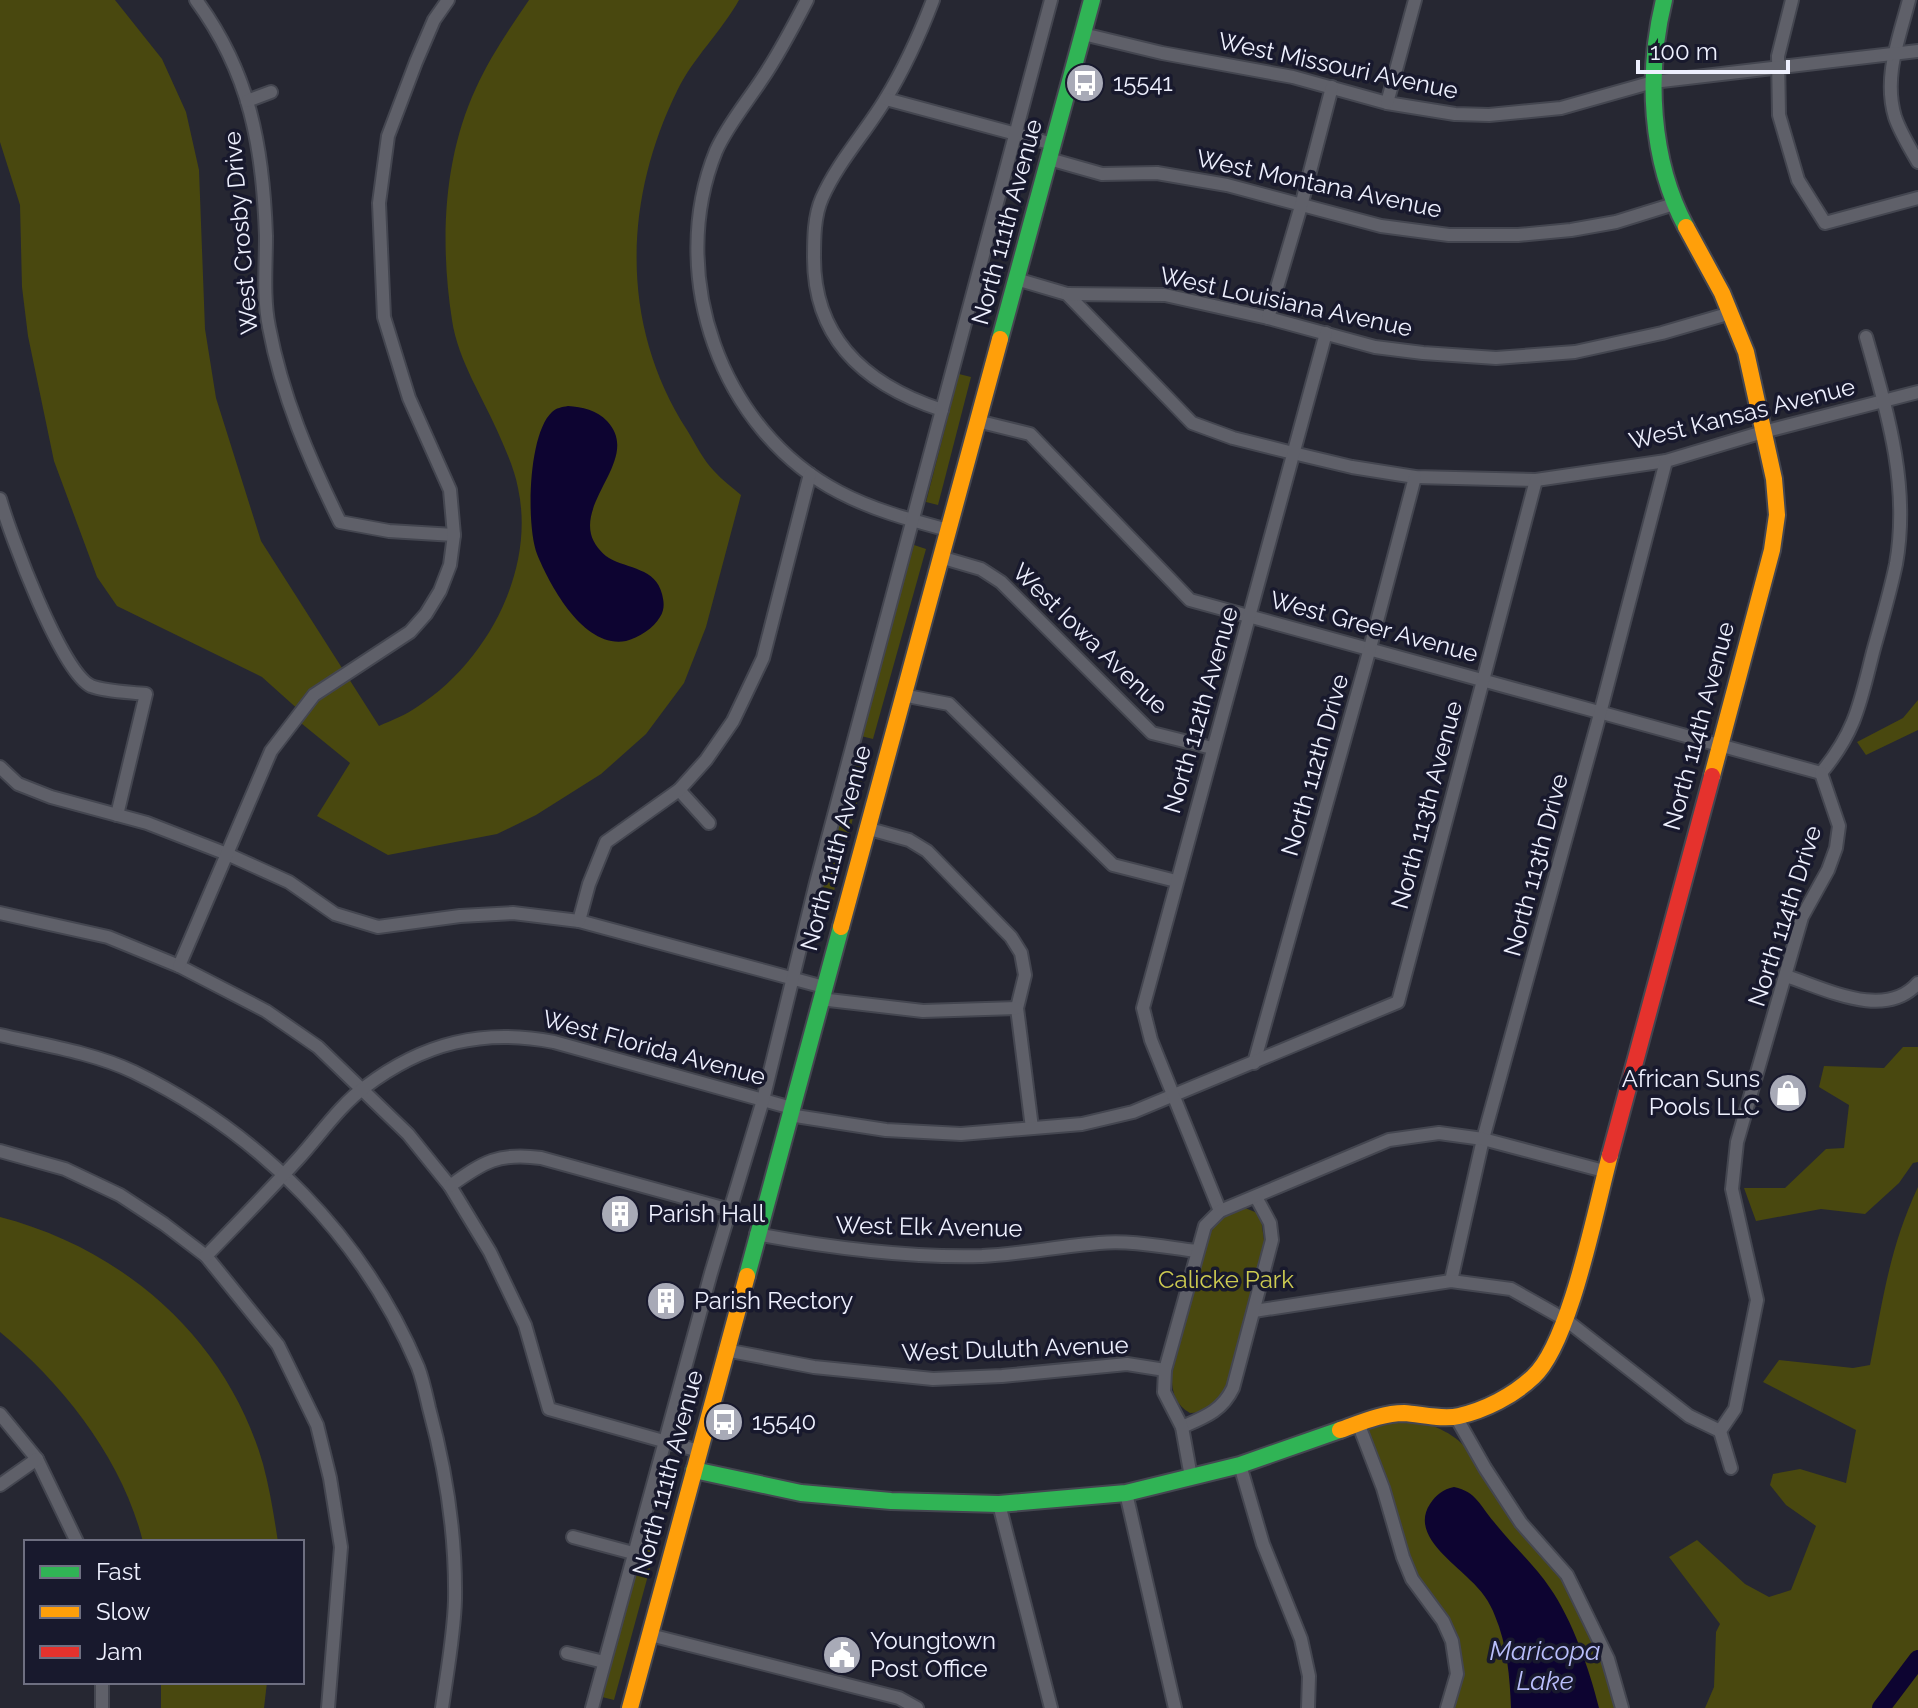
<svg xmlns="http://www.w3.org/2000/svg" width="1918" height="1708" viewBox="0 0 1918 1708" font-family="Raleway,sans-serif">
	<rect width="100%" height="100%" fill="#262732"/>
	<!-- green -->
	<g fill="#49480f">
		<path d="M0,0H115L162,59L186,112L199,170L205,329L216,398L261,541L379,726C392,720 406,715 417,707C486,663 536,571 518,488C515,471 507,453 500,437C484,399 458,361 452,320C440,243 443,159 476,88C490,57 510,28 529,0H739C721,32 693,58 677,91C623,201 620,326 687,430C695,443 703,460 714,471C722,480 732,487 741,495L706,627L684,683L646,734L601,774L536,815L497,834L388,855L317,816L350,763L296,719L301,712L262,677L117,606L97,577L54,461L28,336L22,287L20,205L0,142Z"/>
		<path d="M959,374L971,377L938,505L926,502Z"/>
		<path d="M914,545L926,549L873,739L861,736Z"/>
		<path d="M1918,700V730L1866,755L1857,742L1903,718Z"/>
		<path d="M858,750L870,753L834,891L822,888Z"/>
		<path d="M1903,1047H1918V1162L1913,1163L1899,1183L1865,1214L1821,1209L1756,1221L1744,1188H1785L1826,1149L1844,1148L1849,1105L1819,1087L1824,1066L1884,1068Z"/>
		<path d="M1918,1187V1708H1705L1714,1687L1716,1632L1720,1624L1669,1557L1697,1540L1745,1584L1769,1597L1791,1590L1816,1526L1786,1505L1770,1485L1773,1474L1800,1469L1846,1483L1856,1430L1763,1382L1779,1360L1853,1368L1870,1365C1883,1300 1889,1249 1918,1187Z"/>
		<path d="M1245,1208L1255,1212L1261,1219L1265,1247L1226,1387C1219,1402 1208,1413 1190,1413C1175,1405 1171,1390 1172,1374L1207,1241C1214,1223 1225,1210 1245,1208Z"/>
		<path d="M0,1217C124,1249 227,1339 263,1464C270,1490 274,1516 278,1542H143C123,1460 64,1385 0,1332Z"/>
		<path d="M1408,1419C1479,1434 1473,1467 1509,1517C1520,1532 1536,1543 1547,1558C1581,1602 1601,1655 1617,1708H1454L1462,1675L1457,1638L1409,1561L1367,1431L1371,1424Z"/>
		<path d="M644,1543L656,1546L614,1700L602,1697Z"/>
		<path d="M161,1682H267L264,1708H161Z"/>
	</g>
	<!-- water -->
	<g fill="#0d0431">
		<path d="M568,406C582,407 597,410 607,421C640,456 582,496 591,534C593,543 601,553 609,558C628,569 656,568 662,594C664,602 665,609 660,617C654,628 638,638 626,641C584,649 550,586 537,554C526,525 528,434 552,412C556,408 562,407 568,406Z"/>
		<path d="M1454,1487C1477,1492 1480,1506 1494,1522C1512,1545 1534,1564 1550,1588C1572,1619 1590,1671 1599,1708H1511C1510,1678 1507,1644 1495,1616C1490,1602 1481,1590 1470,1580C1453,1562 1410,1534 1430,1504C1436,1495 1443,1489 1454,1487Z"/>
	</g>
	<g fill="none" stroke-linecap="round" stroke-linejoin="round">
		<!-- river -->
		<path stroke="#0d0431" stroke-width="18" d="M1881,1708L1918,1659"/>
		<!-- street casing -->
		<g stroke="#444650" stroke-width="16">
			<g id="street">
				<path d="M196,0C250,73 263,147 266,236C266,265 263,298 269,327C282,396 309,459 340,522L389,531L454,535"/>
				<path d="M807,0C793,27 779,54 762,79C747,102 727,126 716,151C666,274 720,430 839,492C873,510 911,520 948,530"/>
				<path d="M933,0C920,34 904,69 885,100C865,133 838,162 822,198C814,216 814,239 814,258C814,341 868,386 942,410"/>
				<path d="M1792,0L1778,56L1779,115L1798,180L1825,223L1918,198"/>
				<path d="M1909,0C1899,39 1883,77 1895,117C1900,132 1910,148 1918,162"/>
				<path d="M1083,34L1162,53L1293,77L1387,103L1455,114L1489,115L1561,108L1653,82L1918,51"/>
				<path d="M886,99L1053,144"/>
				<path d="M247,101L271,92"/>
				<path d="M1387,103L1415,0"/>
				<path d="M1049,159L1102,174L1157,173L1227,185L1381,226L1449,235H1518L1571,230L1616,222L1674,204"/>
				<path d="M1016,279L1067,294L1192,423L1233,438L1293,453L1352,467L1415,477L1536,480L1666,461L1763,432L1918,392"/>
				<path d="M1067,294L1165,295L1268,318L1375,347L1423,353L1496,358L1575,352L1662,333L1731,313"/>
				<path d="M1268,318L1301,206L1332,87"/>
				<path d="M977,421L1030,434L1190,600L1821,773"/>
				<path d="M0,499C10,534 61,672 91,686C107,692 130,692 146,694L117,815"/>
				<path d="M940,557L981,569L1001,582L1152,733L1212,748"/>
				<path d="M902,695L949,704L1113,865L1176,881"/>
				<path d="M0,767L18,784L51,797L147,823L227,854L289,882L335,914L378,927L460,916L513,913L579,921L824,987"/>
				<path d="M1821,773C1856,731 1860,703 1873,652C1881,623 1890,593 1896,564C1910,485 1887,411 1866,337"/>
				<path d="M679,790L709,823"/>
				<path d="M866,828L909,840L927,851L1011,937L1021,953L1025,975L1017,1008L1032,1128"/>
				<path d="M0,913L108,937L179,966L266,1011L318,1047L408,1134L450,1186L490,1252L525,1325L549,1409L699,1451"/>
				<path d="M579,921L589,884L606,842L679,790L706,760L733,721L763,658L810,474"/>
				<path d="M179,966L271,751L314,695L410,632L426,614L440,591L450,565L454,535L450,490L409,398L384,317L379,203L388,136L416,62L434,20L448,0"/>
				<path d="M1786,976C1824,988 1885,1021 1918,983"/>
				<path d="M820,999L923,1011L1017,1008"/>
				<path d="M0,1035C44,1045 94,1053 134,1072C260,1133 364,1238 418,1367C423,1380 426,1395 429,1408C446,1470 456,1535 455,1600C454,1635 447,1672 442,1708"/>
				<path d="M1254,1063L1370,648L1415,477"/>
				<path d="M789,1115L886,1130L961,1134L1082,1124L1133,1112L1398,1002L1536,480"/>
				<path d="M0,1151L65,1169L120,1195L164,1224L206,1256L278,1345L317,1425L330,1478L341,1547L328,1708"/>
				<path d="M450,1186C483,1162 499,1152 541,1158L730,1210"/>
				<path d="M1220,1211L1151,1040L1143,1008L1326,333"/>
				<path d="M756,1234C831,1248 906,1258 982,1256C1022,1254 1060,1246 1099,1243C1132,1240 1164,1247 1197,1251"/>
				<path d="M206,1256C237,1224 268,1192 298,1159C319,1136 341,1104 365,1087C423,1043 483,1028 554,1042L792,1108"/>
				<path d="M1451,1281L1483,1139L1597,725L1666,461"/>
				<path d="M1254,1311L1451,1281L1511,1289L1566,1320L1689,1416L1720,1431"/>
				<path d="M725,1350L814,1367L933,1379L1002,1376L1127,1364L1165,1370"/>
				<path d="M0,1414L37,1459L77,1542"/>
				<path d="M1456,1417L1485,1468L1521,1523L1567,1575L1608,1659L1622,1708"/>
				<path d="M1358,1423L1383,1488L1403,1557L1412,1579L1443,1621L1452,1641L1457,1674L1447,1708"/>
				<path d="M1182,1427C1205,1417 1222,1411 1233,1388L1272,1240L1270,1223L1256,1197"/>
				<path d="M1240,1465L1263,1544L1301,1639L1309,1676L1308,1708"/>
				<path d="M1731,1468L1720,1431L1735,1409L1757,1300L1732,1189L1737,1142L1802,917L1828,870L1836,848L1839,826L1821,773"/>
				<path d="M1191,1477L1182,1427L1164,1392L1165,1370L1205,1226L1220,1211L1389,1140L1439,1133L1483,1139L1604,1171"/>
				<path d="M0,1485L37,1459"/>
				<path d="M1126,1493L1175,1708"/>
				<path d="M999,1504L1051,1708"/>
				<path d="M573,1537L633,1553"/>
				<path d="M650,1635L899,1698L917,1708"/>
				<path d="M567,1653L604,1662"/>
				<path d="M102,1708V1682"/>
				<path d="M592,1708L711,1273L763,1100L816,883L1051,0"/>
			</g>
		</g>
		<!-- fast casing -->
		<g stroke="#444650" stroke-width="20">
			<g id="fast">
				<path d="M1664,0C1646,73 1650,160 1686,227"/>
				<path d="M1000,339L1092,0"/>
				<path d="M747,1276L841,927"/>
				<path d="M694,1470L801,1493L891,1501L999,1504L1126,1493L1240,1465L1340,1430"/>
			</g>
		</g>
		<!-- slow casing -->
		<g stroke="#444650" stroke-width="20">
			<g id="slow">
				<path d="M1686,227L1722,293L1746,352L1774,479L1777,515L1772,550L1712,776"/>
				<path d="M841,927L1000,339"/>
				<path d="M1340,1430C1360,1423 1382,1413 1404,1413C1421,1414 1442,1420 1459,1416C1485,1410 1513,1396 1533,1377C1570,1344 1596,1207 1610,1155"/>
				<path d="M630,1708L747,1276"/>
			</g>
		</g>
		<!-- jam casing -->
		<g stroke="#444650" stroke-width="20">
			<path id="jam" d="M1610,1155L1712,776"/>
		</g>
		<!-- street -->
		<use href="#street" stroke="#5f6069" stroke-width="12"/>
		<!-- fast -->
		<use href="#fast" stroke="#30b455" stroke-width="16"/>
		<!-- slow -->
		<use href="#slow" stroke="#ff9f0a" stroke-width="16"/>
		<!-- jam -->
		<use href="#jam" stroke="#e5322d" stroke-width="16"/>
	</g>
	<!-- icons -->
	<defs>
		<g id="bus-disc" transform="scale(2)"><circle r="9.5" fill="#a8aab7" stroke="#18192d"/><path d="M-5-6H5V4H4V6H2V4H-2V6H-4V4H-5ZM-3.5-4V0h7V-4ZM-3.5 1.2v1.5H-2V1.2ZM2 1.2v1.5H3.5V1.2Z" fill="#fff"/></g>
		<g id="shop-disc" transform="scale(2)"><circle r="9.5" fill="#a8aab7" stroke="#18192d"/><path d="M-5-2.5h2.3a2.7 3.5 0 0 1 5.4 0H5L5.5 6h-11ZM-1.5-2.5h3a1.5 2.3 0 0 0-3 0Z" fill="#fff"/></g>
		<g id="building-disc" transform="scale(2)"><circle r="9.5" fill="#a8aab7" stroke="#18192d"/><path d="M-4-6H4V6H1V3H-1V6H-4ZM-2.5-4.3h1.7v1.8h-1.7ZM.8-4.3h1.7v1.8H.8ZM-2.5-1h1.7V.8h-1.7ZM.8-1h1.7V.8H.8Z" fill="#fff"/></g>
		<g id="civic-disc" transform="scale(2)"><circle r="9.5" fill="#a8aab7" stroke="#18192d"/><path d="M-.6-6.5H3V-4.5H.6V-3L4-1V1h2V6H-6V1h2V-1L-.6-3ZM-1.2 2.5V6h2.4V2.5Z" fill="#fff"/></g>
	</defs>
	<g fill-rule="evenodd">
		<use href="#bus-disc" x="1085" y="83"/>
		<use href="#shop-disc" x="1788" y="1093"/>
		<use href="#building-disc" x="620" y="1214"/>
		<use href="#building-disc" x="666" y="1301"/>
		<use href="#bus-disc" x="724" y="1422"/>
		<use href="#civic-disc" x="842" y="1655"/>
	</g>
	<g text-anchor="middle" stroke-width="7" stroke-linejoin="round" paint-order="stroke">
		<!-- street labels -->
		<g font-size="24" fill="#eef0fe" stroke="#18192d">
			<text transform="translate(1338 66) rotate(12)" y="8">West Missouri Avenue</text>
			<text transform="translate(1319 184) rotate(12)" y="8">West Montana Avenue</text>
			<text transform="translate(1007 222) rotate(-75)" y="8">North 111th Avenue</text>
			<text transform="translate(241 233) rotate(-95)" y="8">West Crosby Drive</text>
			<text transform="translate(1286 302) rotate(12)" y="8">West Louisiana Avenue</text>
			<text transform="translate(1742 414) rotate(-14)" y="8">West Kansas Avenue</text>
			<text transform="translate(1374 627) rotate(15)" y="8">West Greer Avenue</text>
			<text transform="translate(1090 639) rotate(44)" y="8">West Iowa Avenue</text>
			<text transform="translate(1201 710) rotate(-74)" y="8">North 112th Avenue</text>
			<text transform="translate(1699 726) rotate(-75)" y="8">North 114th Avenue</text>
			<text transform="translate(1315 765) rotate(-74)" y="8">North 112th Drive</text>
			<text transform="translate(1427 805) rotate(-75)" y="8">North 113th Avenue</text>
			<text transform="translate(836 848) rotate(-75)" y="8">North 111th Avenue</text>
			<text transform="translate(1536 865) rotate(-75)" y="8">North 113th Drive</text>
			<text transform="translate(1785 916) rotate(-72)" y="8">North 114th Drive</text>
			<text transform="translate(654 1048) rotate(15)" y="8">West Florida Avenue</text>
			<text transform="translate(929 1227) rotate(1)" y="8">West Elk Avenue</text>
			<text transform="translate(1015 1349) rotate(-2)" y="8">West Duluth Avenue</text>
			<text transform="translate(668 1473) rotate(-75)" y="8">North 111th Avenue</text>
		</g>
		<!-- poi labels -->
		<g font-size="24" fill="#eef0fe" stroke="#18192d" text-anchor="start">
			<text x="1113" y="91">15541</text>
			<text x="1760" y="1087" text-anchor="end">African Suns<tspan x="1760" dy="28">Pools LLC</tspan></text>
			<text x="648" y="1222">Parish Hall</text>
			<text x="694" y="1309">Parish Rectory</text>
			<text x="752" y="1430">15540</text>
			<text x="870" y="1649">Youngtown<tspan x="870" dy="28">Post Office</tspan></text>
		</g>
		<!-- park labels -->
		<g font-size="24" fill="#cdcb51" stroke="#18192d">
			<text x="1226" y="1288">Calicke Park</text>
		</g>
		<!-- water labels -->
		<g font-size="26" font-style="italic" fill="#b9befb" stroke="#18192d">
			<text x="1545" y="1660">Maricopa<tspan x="1545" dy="30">Lake</tspan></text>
		</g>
	</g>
	<!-- legend -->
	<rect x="24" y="1540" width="280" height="144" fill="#18192d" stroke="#6e6f81" stroke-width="2"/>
	<rect x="40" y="1566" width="40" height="12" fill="#30b455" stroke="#6e6f81" stroke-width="2"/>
	<text x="96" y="1580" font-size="24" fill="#eef0fe">Fast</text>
	<rect x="40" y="1606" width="40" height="12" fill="#ff9f0a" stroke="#6e6f81" stroke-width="2"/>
	<text x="96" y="1620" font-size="24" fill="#eef0fe">Slow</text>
	<rect x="40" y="1646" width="40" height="12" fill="#e5322d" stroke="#6e6f81" stroke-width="2"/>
	<text x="96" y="1660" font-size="24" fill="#eef0fe">Jam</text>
	<!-- scale -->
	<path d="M1638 60v12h150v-12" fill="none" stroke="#eef0fe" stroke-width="4"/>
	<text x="1650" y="60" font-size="24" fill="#eef0fe" stroke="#18192d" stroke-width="6" paint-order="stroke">100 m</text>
</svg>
